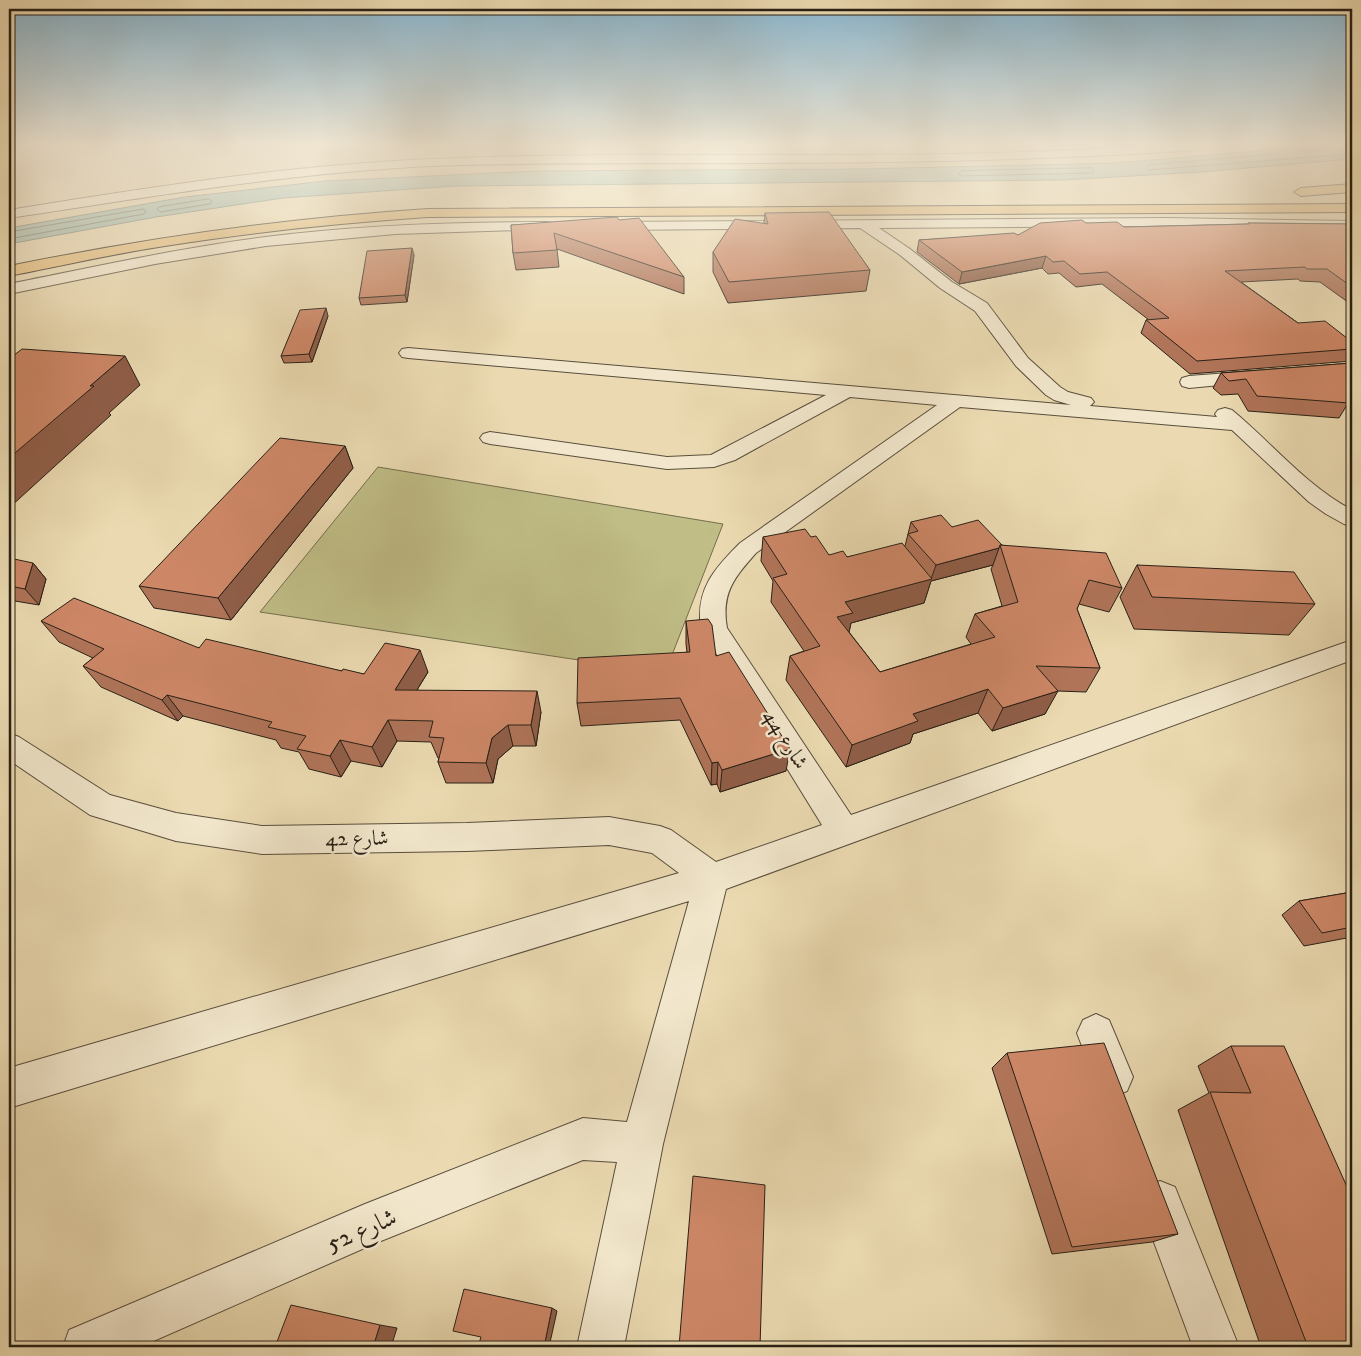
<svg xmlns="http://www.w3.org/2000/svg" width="1361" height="1356" viewBox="0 0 1361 1356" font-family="'IM FELL DW Pica',Amiri,serif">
	<rect width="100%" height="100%" fill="#ebdab1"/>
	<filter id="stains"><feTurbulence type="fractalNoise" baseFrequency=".004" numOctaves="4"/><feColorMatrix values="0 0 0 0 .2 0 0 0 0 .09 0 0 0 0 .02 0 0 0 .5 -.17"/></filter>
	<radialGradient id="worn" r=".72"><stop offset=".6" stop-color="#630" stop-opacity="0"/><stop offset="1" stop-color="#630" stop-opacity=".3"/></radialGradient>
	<!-- green -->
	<path fill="#c0bd86" stroke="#746e4e" d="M378,467L723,524L665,673L260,612Z"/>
	<!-- water -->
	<path fill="#98baad" stroke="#6b7c71" d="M1314,146H1352V159L1201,172L1063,180L455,186L283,198L156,217L9,244V228L185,197L325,181L535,171L861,169L1117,163Z"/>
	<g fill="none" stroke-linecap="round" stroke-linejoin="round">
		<!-- shore -->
		<g stroke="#606d62" stroke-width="1">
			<path d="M1280,146L1279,152L1275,154L1148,165L1146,168L1149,170L1352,154"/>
			<path d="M1287,146V151L1289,152L1352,148"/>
			<path d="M1092,168L1094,170L1093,173L961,176L959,174L961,171Z"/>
			<path d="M209,199L212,201L210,204L160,212L157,209L159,207Z"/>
			<path d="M9,232L143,209L146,211L144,214L9,239"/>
		</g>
		<!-- minor casing -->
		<g stroke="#594e3d" stroke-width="2">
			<g id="minor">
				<path d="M1139,146H1203L1197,150C1049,160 902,163 754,163C646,164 538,162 431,166C288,173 149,197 9,218V210C150,187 290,165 433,159C668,149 904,163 1139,146Z"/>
				<path d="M1166,218L1352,221V229L1166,226L879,228L910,249L952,282L987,303L1028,358L1060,387L1068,392L1091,398L1094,402L1090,406L1217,417L1215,414L1218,410L1225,408L1232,410C1272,443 1306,486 1352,510V526L1344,524L1326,514L1309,502L1232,430L960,407L756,553C734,578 721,593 727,628L851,815L1352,640V660L726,889L663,1144L624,1347H577L617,1162L583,1160L376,1243L140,1347H63L69,1330L365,1204L583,1118L627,1122L689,901L9,1108V1068L679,873L652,853L609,845L467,851L262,854L176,841L90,815L9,760V733L19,737L110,795L176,813L262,826L467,823L609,817L660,826L671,830L716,862L822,825L701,629C695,590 714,569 740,543L937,405L850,397L735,460L714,467L667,469L490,444L483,442L480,438L483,434L490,432L667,457L711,455L826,395L408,358L402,357L399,353L402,349L408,348L1071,405L1054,400L1046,395L1016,366L975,311L940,288L900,255L860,228L609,230L604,229L602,226L604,223L609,222Z"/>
				<path d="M548,222L553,223L555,226L553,229L395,234L266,246L155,264L9,294V284C94,267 179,248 265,237C359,225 454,222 548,222Z"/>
				<path d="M1255,371L1262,373L1264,377L1262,381L1189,388L1182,386L1180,382L1182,378L1189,376Z"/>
				<path d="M1096,1014L1109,1020L1133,1077L1127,1091L1113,1097L1099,1091L1077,1033L1083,1020Z"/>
				<path d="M1160,1181L1175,1187L1239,1347H1193L1139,1202L1145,1187Z"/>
			</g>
		</g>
		<!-- highway casing -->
		<g stroke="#282016" stroke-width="2">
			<g id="highway">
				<path d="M1352,184V192L1301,196L1294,192L1301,188Z"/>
				<path d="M1352,204V212L428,217C340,223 252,232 165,246C112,254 61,266 9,276V266C148,238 287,218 428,209Z"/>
			</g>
		</g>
		<!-- minor -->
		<use href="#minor" fill="#f2e7cc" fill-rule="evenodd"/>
		<!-- highway -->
		<use href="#highway" fill="#e6bd78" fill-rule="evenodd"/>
	</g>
	<!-- wall -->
	<g fill="#b07459" stroke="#282016" fill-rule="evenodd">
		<path d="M765,213L870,270L866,291L728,303L713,272V252L764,223Z"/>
		<path d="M619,220L684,277V294L557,249L559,267L516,270L513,253L511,225Z"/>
		<path d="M1086,223L1124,227L1248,224V223L1352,224V305L1320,282L1300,281L1298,279L1241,282L1298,323L1352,342V361L1190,374L1141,333L1146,320H1149L1102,284L1076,287L1059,273L1048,274L1042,268L959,284L917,252L919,240L1018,235Z"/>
		<path d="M414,255L407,302L361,305L359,298Z"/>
		<path d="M328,316L312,362L284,363L281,356Z"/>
		<path d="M1352,363V402L1350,400L1339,418L1248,411L1238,394L1221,395L1213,388L1221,373Z"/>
		<path d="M345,446L353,468L231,620L154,608L139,586Z"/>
		<path d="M911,522L952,527L1122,588L1109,612L1079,604L1077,609L1100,668L1086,692L1057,691L1045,714L992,731L978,713L913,734L910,743L846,767L786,680L790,656L804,651L771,602L773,581L761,561L763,537H811L829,555L847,557L905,546ZM993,565L991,569L1002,606L975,614L966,637L971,644L880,672L849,632L851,623L924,603L931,581Z"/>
		<path d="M33,563L46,579L39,605L9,600V586Z"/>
		<path d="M1137,565L1315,604L1289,635L1134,629L1120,597Z"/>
		<path d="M41,621L199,648L342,671L364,674L428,672L417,690L541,712L536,746H513L498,759L493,783H446L438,762L439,758H438L431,742L397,741L382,767L351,761L341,777L309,769L299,752L281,748L276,740L183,716L178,721L101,687L83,666L93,658L59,642Z"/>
		<path d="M686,621L716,656L786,771L720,792L717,784L711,785L680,720L581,726L577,703L687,652L686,644Z"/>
		<path d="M1352,892V937L1304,946L1282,915L1299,901Z"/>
		<path d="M1231,1046L1352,1198V1347H1261L1178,1110L1209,1093L1198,1066Z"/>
		<path d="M1007,1053L1178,1234L1152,1242L1052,1254L992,1068Z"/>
	</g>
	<!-- shaded-wall -->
	<g fill="#905e48" stroke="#282016">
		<path d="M412,248L414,255L407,302L405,295Z"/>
		<path d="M1046,256L1042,268L959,284L962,272Z"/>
		<path d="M326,308L328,316L312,362L309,354Z"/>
		<path d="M125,356L140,385L109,413L111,415L9,508V458L90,386Z"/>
		<path d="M345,446L353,468L231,620L218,598Z"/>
		<path d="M999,548L993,565L931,581L924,603L851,623L848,637L837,617L845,602L931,579L936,565Z"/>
		<path d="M33,563L46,579L39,605L25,589Z"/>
		<path d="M420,650L428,672L404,711L395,690Z"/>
		<path d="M988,689L978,713L913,734L910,743L846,767L852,745L913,714Z"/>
		<path d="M537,691L541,712L536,746L531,725Z"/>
		<path d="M1058,691L1045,714L992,731L1003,708Z"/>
		<path d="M167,695L183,716L178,721L162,700Z"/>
		<path d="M388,720L397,741L382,767L372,747Z"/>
		<path d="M508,725L513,746L498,759L493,783L486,763L492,738Z"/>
		<path d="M340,740L351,761L341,777L330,756Z"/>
		<path d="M790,749L786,771L720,792L722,770Z"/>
		<path d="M718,762L717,784L711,785L712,763Z"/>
		<path d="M552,1308L557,1311L549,1347H544Z"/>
		<path d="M380,1325L397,1328L391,1347H373Z"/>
	</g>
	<!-- building -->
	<g fill="#cd8767" stroke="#282016">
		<path d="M829,212L870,270L729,282L713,252L735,219L768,224L765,213Z"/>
		<path d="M617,217L619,220L639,218L684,277L554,233L557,250L513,253L511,225Z"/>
		<path d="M1082,220L1086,223L1117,222L1124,227L1249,224L1248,223L1352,224V287L1327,269H1307L1305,267L1225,271L1298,323L1325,321L1352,342V349L1197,361L1146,320L1169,318L1107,272L1080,274L1064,261L1053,262L1046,256L962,272L919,240L1014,233L1018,235L1040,223Z"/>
		<path d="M412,248L405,295L359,298L367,251Z"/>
		<path d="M326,308L309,354L281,356L300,310Z"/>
		<path d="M22,349L125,356L90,386H94L9,458V359Z"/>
		<path d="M1352,363V394L1349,403L1257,396L1246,379L1229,381L1221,373Z"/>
		<path d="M280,438L345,446L218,598L139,586Z"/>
		<path d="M941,515L952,527L978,520L1002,545H1000L999,548L936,565L908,534L918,531L911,522Z"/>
		<path d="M805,529L811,537L816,536L829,555L843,551L847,557L902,543L932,579L845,602L853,613L837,617L880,672L995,637L975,614L1018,602L1000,545L1106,553L1122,588L1089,580L1077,609L1100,668L1036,666L1058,691L1003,708L988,689L913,714L918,721L852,745L790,656L820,646L773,578L787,574L763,537Z"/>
		<path d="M14,559L33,563L25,589L9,586V564Z"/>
		<path d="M1137,565L1294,572L1315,604L1152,597Z"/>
		<path d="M74,598L199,648L206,639L342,671L343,669L364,674L385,643L420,650L395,690L537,691L531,725H508L492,738L486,763L438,762L444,738L429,737L433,721L388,720L372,747L340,740L330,756L297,749L306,736L268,727L272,722L167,695L162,700L83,666L104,649L41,621Z"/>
		<path d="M708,619L712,625L716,656L729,652L790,749L722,770L718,762L712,763L680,698L577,703L578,658L690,652L686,621Z"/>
		<path d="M1352,892V927L1322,933L1299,901Z"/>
		<path d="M1104,1043L1178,1234L1072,1247L1007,1053Z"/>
		<path d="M1231,1046H1284L1352,1198V1347H1308L1210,1092L1251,1093Z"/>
		<path d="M693,1176L765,1185L760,1347H679Z"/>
		<path d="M464,1289L552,1308L544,1347H478L481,1337L453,1331Z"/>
		<path d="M291,1305L380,1325L373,1347H275Z"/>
	</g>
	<!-- sky -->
	<linearGradient id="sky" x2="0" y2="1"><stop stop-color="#88b6d0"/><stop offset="0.43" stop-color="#f6eedc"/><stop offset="1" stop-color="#f6eedc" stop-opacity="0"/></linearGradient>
	<rect width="1361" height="336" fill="url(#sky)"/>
	<g text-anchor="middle" stroke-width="5" stroke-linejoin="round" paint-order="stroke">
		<!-- street labels -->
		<g font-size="21" fill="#282016" stroke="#f2e7cc">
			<text transform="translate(786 739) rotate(58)" y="7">شارع 44</text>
			<text transform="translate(357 838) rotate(-1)" y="7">شارع 42</text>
		</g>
		<!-- near-street labels -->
		<g font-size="25" fill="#282016" stroke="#f2e7cc">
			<text transform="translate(361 1229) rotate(-23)" y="9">شارع 52</text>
		</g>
	</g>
	<!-- margin -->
	<rect width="1361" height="1356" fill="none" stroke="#ebdab1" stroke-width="30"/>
	<rect x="10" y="10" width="1341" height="1336" fill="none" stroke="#282016" stroke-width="2.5"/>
	<rect x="15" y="15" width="1331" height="1326" fill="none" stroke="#282016"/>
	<rect width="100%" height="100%" filter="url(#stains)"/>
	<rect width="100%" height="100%" fill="url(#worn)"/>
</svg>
